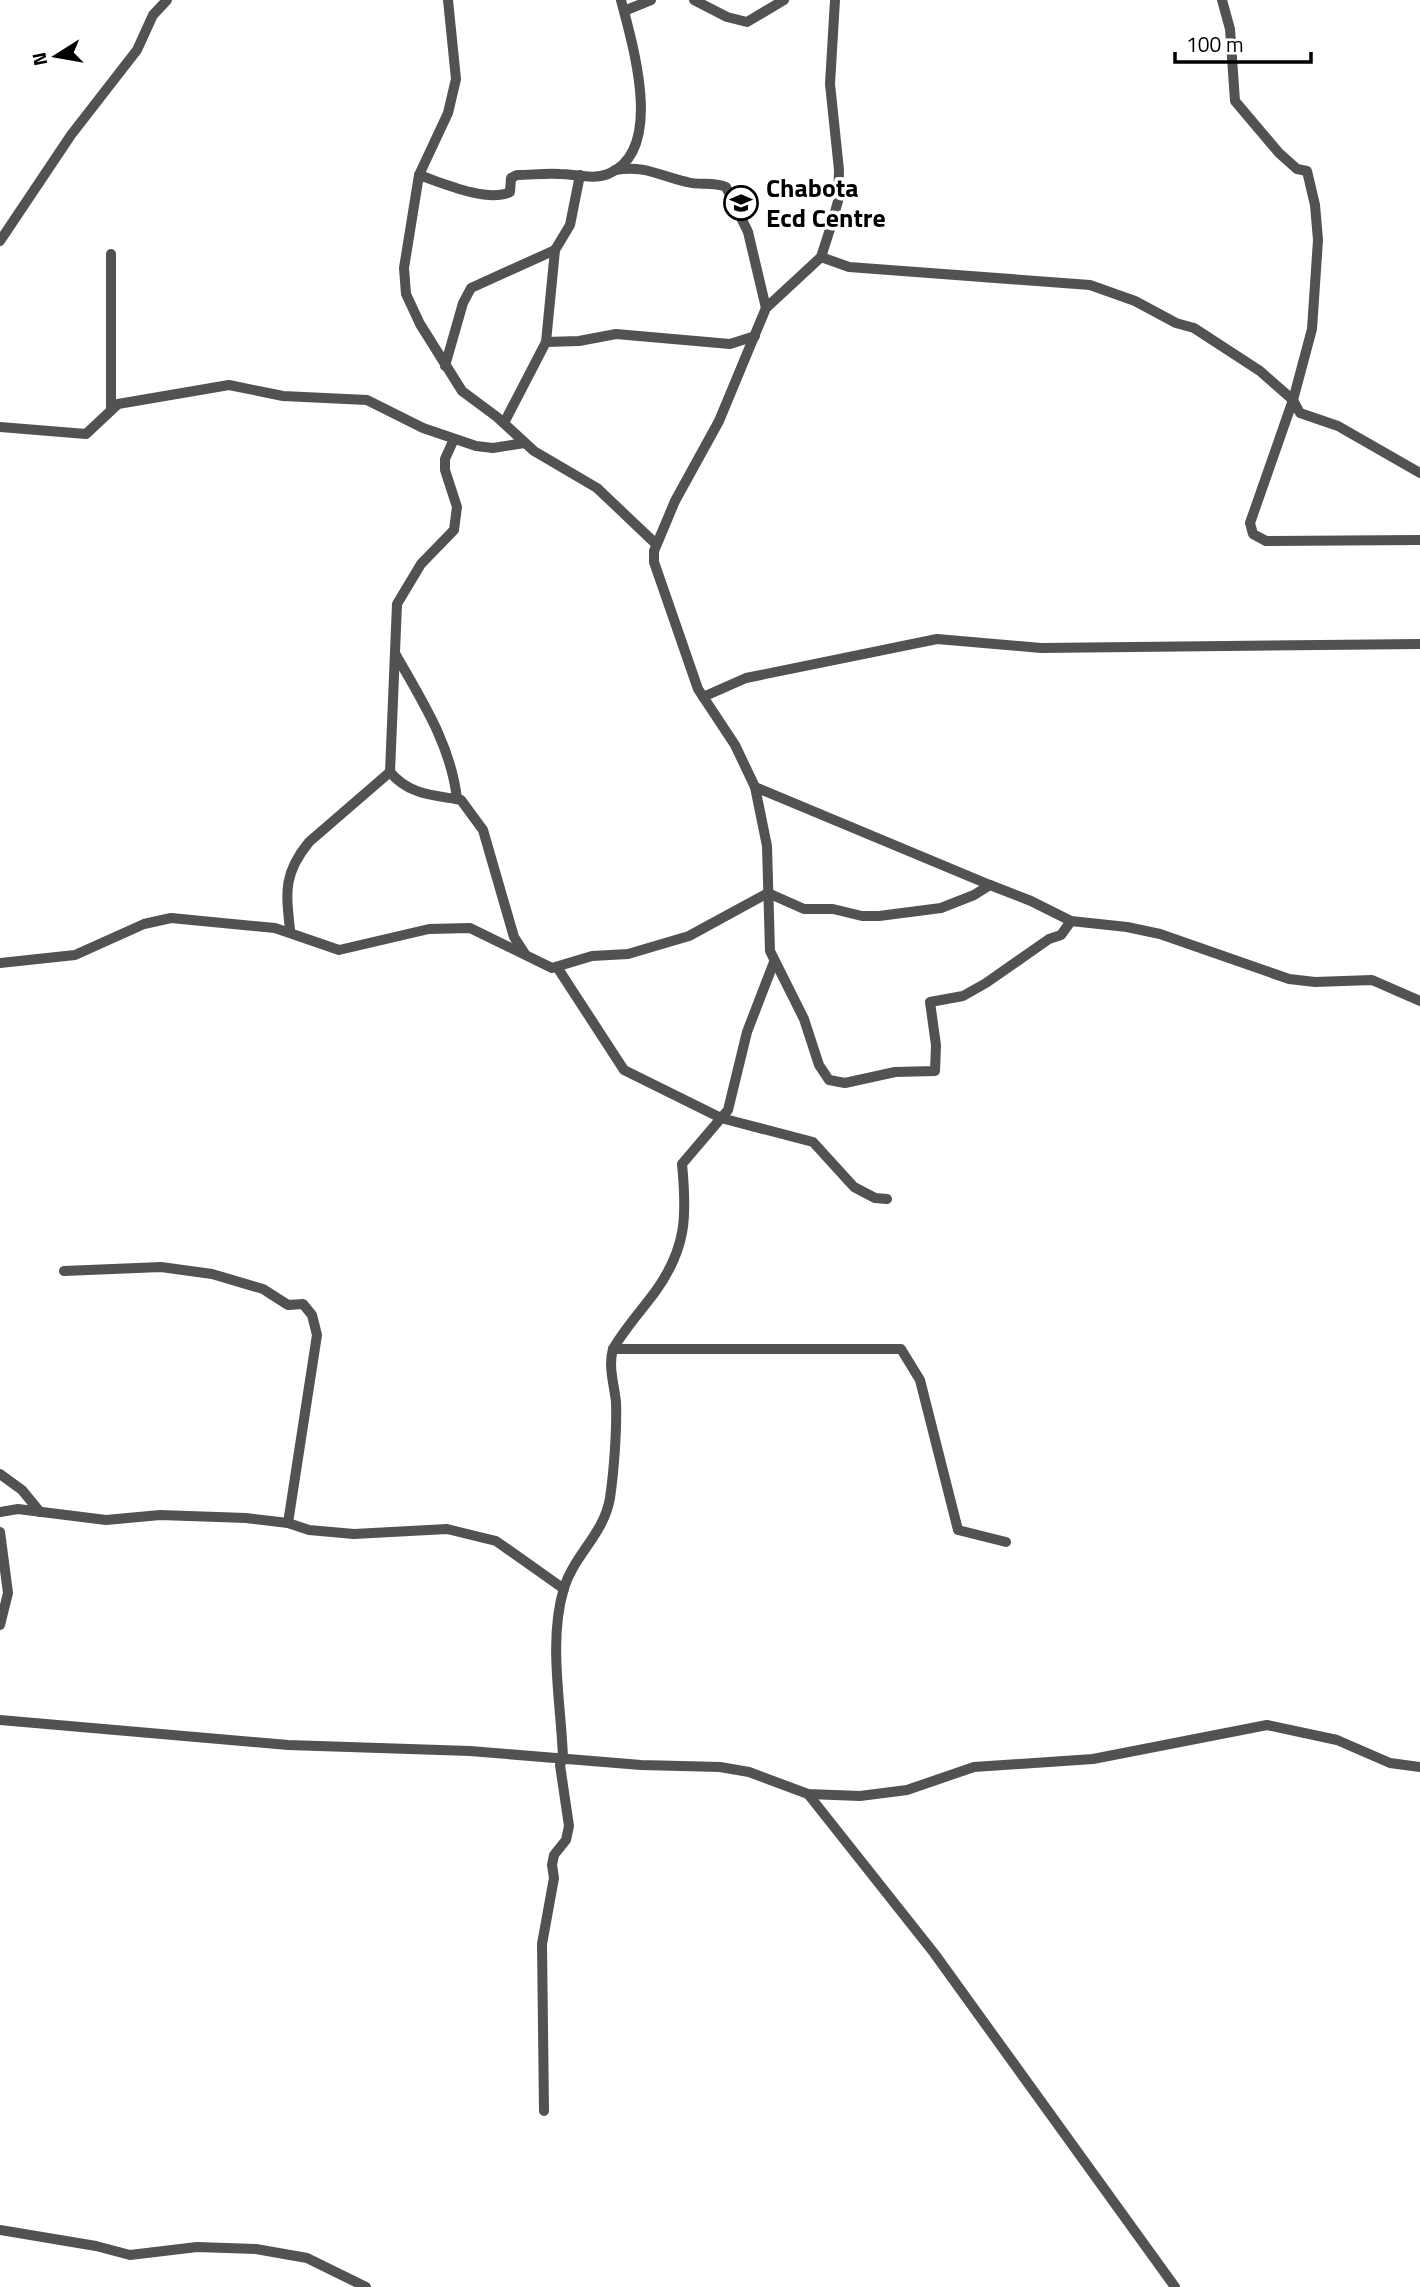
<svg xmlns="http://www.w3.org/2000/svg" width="1420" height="2287" viewBox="0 0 1420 2287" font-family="'Titillium Web',sans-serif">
	<rect width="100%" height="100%" fill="#fff"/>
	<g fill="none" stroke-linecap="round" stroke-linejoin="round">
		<!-- minor -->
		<g stroke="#525252" stroke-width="10">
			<path d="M448,0L456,79L448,113L419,175L404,268L406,294L420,324L462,391L497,417L534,451L597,488L656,544"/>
			<path d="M694,0L727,17L747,22L784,0"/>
			<path d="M835,0L830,84L839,170L838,201L832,223L821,257L766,308L719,421L675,501L654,551V562L698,689L735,745L755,787L767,846L770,951L804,1019L819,1065L829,1080L845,1083L895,1072L935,1071L936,1045L930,1002L963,996L986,983L1049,939L1061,935L1071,921"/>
			<path d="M1222,0L1230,29L1235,101L1279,153L1297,169L1307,171L1315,205L1318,240L1312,329L1293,400L1250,523L1253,534L1266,541L1420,540"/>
			<path d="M624,11L651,0"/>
			<path d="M615,170C646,165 659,176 687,182C700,186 712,181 726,187L748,232L766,308"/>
			<path d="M419,175C442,183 488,203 510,192L511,178L517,175C531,175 545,173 560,174C575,174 593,180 608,174C666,151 632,43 621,0"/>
			<path d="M0,241L71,135L137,50L153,15L167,0"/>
			<path d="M821,257L849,267L1090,285L1135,301L1176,323L1194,328L1260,371L1293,400L1300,413L1338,426L1420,473"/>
			<path d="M546,342L579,341L616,334L730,344L755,336"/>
			<path d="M445,366L463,303L471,288L555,250"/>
			<path d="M111,409V254"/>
			<path d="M504,423L546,342L555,250L570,225L580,175"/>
			<path d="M0,427L86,434L118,404L229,385L283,396L367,400L423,428L476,446L493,448L524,443"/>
			<path d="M396,655C422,701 451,745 457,799"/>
			<path d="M703,697L746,678L937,639L1041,648L1420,644"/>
			<path d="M390,772C409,795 433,795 461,800L483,830L514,937L525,954"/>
			<path d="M755,787L990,885"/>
			<path d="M290,930C286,892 283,874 309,842L390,772L397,604L421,564L454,530L457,507L445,470V459L454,439"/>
			<path d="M0,963L75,955L144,924L171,918L275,928L339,950L429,929L470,928L552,968L592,956L628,954L689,936L768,893L804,909H833L862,916H879L941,908L974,895L990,885L1031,901L1071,921L1127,927L1160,934L1289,979L1315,982L1372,980L1420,1001"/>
			<path d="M557,967L624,1070L721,1118L813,1142L854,1187L875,1198L887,1199"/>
			<path d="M64,1271L161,1267L212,1274L263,1289L288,1305L303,1304L312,1315L317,1335L288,1523"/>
			<path d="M613,1349H901L920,1380L958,1530L1006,1542"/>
			<path d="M0,1474L22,1490L40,1512"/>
			<path d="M0,1512L18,1509L106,1520L160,1515L246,1518L288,1523L309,1530L354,1534L447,1529L496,1541L564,1589"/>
			<path d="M0,1532L8,1593L0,1625"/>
			<path d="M0,1720L288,1745L470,1751L641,1765L720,1767L749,1772L808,1794L860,1796L907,1790L974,1767L1093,1759L1267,1725L1337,1740L1390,1763L1420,1767"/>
			<path d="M808,1794L934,1953L1175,2287"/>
			<path d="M544,2111L542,1944L554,1878L552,1865L554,1855L566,1840L569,1826L560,1765L563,1758C561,1702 548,1641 564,1588C574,1555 604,1534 610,1498C614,1471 617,1429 616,1402C614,1384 608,1366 613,1349C625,1328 641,1311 655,1292C687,1248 687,1215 682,1164L728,1110L747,1032L774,962"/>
			<path d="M0,2230L96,2246L130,2255L197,2247L256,2249L307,2258L366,2287"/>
		</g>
	</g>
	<!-- icons -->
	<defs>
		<g id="school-ring" transform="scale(1.75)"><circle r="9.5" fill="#fff" stroke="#000" stroke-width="1.5"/><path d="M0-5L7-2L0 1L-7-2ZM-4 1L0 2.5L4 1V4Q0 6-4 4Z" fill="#000"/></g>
	</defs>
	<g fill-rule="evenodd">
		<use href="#school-ring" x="741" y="203"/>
	</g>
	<g text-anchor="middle" stroke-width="7" stroke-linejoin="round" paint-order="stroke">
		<!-- poi labels -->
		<g font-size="26" font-weight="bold" fill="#000" stroke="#fff" text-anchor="start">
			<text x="766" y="197">Chabota<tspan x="766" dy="30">Ecd Centre</tspan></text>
		</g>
	</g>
	<!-- north arrow -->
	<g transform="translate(56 56) rotate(259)" stroke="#ffffff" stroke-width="5" paint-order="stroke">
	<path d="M0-5L12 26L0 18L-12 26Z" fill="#000000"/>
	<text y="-10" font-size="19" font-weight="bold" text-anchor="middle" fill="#000000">N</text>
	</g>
	<!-- scale -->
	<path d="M1175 52v10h136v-10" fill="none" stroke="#000000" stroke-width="3.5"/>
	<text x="1186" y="52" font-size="21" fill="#000000" stroke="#ffffff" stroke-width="5" paint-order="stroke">100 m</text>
</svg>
